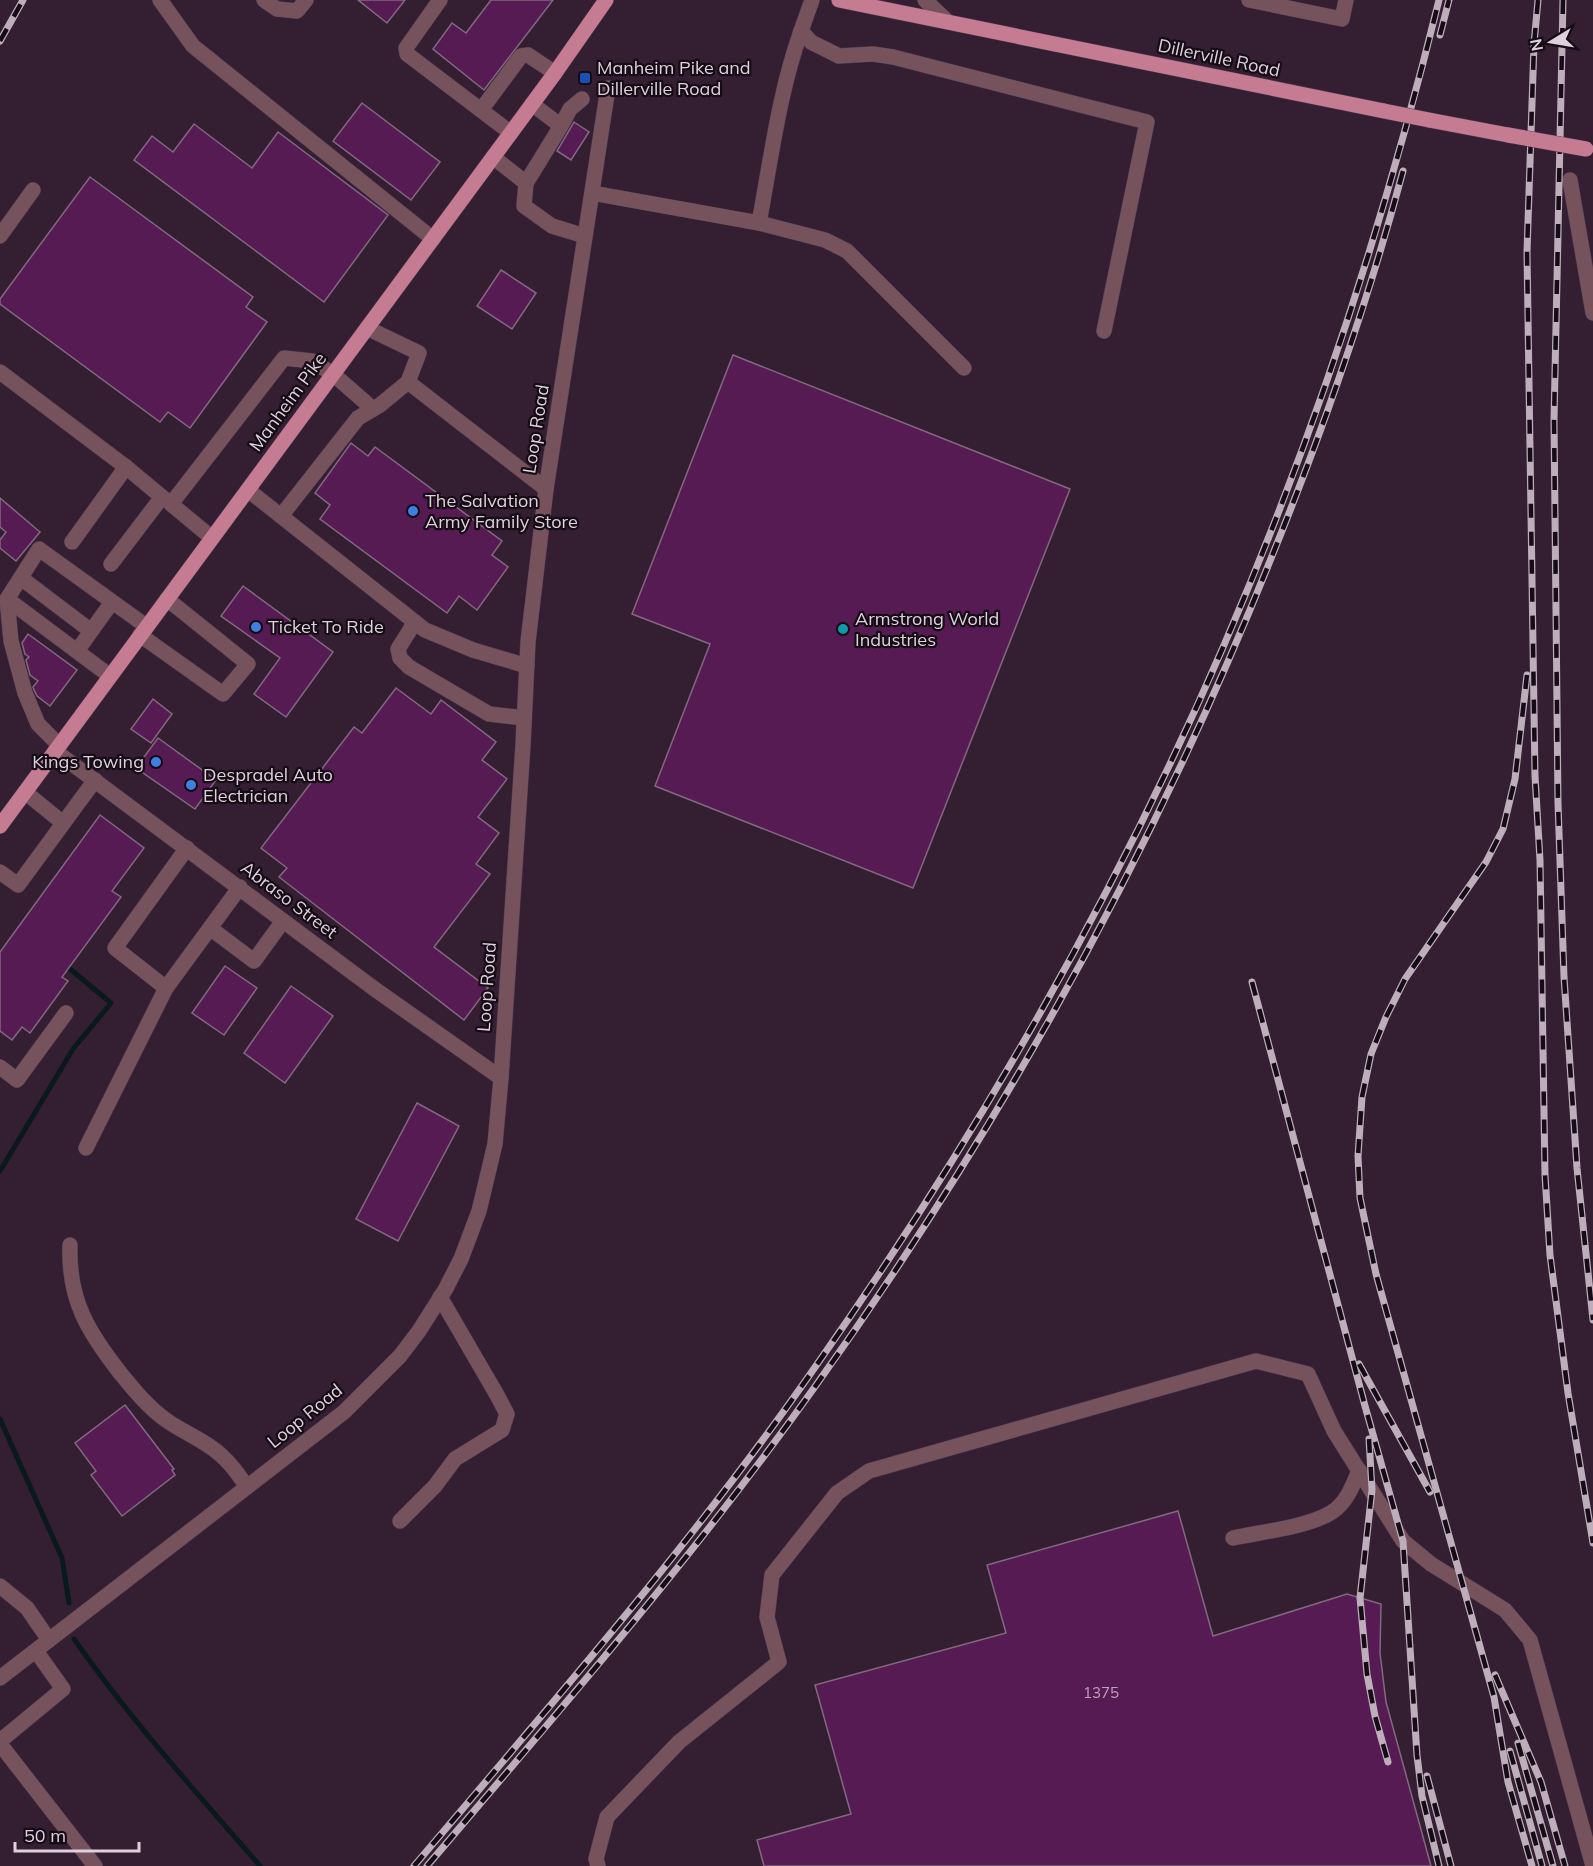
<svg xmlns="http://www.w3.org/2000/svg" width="1593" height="1866" viewBox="0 0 1593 1866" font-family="Mulish,sans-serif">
	<rect width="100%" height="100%" fill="#341e32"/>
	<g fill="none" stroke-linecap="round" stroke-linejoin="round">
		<!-- stream -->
		<g stroke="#0a191d" stroke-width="5">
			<path d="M0,1171L73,1049L111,1003L64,964"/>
			<path d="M0,1419L62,1558L69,1603"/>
			<path d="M74,1639C130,1719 196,1792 260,1866"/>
		</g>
	</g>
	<!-- building -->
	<g fill="#551b52" stroke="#836880" stroke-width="1.5">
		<path d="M358,0H405L387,23Z"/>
		<path d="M491,0H553L484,90L433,49L452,23L466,33Z"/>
		<path d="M362,103L440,162L411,200L333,141Z"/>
		<path d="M574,122L589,132L571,160L557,151Z"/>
		<path d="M194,124L252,168L278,132L388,215L324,302L134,160L152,136L173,152Z"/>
		<path d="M90,177L253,297L246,307L267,322L190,428L168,412L160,422L0,304V299Z"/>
		<path d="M501,270L536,293L512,329L477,306Z"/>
		<path d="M733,355L1070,489L913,888L655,786L710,644L632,614Z"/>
		<path d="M351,443L368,456L375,447L502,541L492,555L508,567L477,610L459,596L447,613L320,519L330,505L315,493Z"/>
		<path d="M0,498L40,532L16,561L0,548V540L6,532L0,527Z"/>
		<path d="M243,586L333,652L286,717L254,694L280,658L221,616Z"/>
		<path d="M28,634L77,670L50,706L37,696L34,690L33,687L38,681L30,675L26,660L29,657L25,654L22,643Z"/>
		<path d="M396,688L431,714L441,700L496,742L482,760L507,779L478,817L499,833L476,864L490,874L434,947L488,988L464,1020L279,877L287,868L261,848L354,727L362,733Z"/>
		<path d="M153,699L172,714L151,743L131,729Z"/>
		<path d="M158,738L216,780L195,809L136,768Z"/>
		<path d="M100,815L144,848L112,891L121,897L62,977L68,981L30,1033L22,1027L12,1040L0,1031V952Z"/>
		<path d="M225,966L257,988L224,1035L192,1013Z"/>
		<path d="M291,986L333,1016L285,1083L244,1053Z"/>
		<path d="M417,1103L459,1126L398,1241L356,1219Z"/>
		<path d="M125,1405L174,1469L172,1470L175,1475L122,1516L91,1475L96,1471L75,1443Z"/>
		<path d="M1178,1511L1213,1636L1347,1594L1381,1604L1380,1653L1386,1702L1431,1866H764L757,1840L851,1814L815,1685L1006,1633L987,1565Z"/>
	</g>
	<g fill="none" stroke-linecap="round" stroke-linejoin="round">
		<!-- minor casing -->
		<g stroke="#4f3a4d" stroke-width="16">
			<g id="minor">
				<path d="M160,0L193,46L433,239"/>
				<path d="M264,0L277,9L297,11L306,0"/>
				<path d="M440,0L406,48L407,54L511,133"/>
				<path d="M812,0L801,31L811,42L839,56L873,54L893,57L1147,122L1104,331"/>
				<path d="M925,0L948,22"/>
				<path d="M1249,0L1342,19L1346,0"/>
				<path d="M532,104L561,126L526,183L524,206L552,226L585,236"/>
				<path d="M481,110L521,56L528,55L555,73"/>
				<path d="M561,126L570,109L582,99"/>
				<path d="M493,157L526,183"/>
				<path d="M1570,180L1593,313"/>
				<path d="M592,193L759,223C771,159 779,93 801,31"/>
				<path d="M759,223L825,240L847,251L964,368"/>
				<path d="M0,236L33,190"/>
				<path d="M0,372L126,467"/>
				<path d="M408,382L546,489"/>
				<path d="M248,490L425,630L473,650L527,666"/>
				<path d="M281,516L358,418L380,405L408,382L419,353L367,328"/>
				<path d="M212,538L171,504L284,358L312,361L333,374L373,409"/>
				<path d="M72,542L126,467L162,497"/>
				<path d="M111,564L162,497L169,502"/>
				<path d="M21,578L91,631"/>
				<path d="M7,599L11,641L25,693L38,724L59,745"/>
				<path d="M415,622L398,649L400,658L409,667L489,714L524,718"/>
				<path d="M140,635L223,694L248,664L167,599"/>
				<path d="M77,651L112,602"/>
				<path d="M110,676L7,599L39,549L146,626"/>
				<path d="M55,751L376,990L501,1078"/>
				<path d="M25,792L63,823"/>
				<path d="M0,872L18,885L95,780"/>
				<path d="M210,928L254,961L283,921"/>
				<path d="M166,988L115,948L187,848"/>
				<path d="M0,1067L17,1080L66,1013"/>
				<path d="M86,1148L166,988L240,887"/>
				<path d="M70,1245C68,1300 88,1332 121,1374C135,1391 148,1407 166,1420C184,1433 209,1442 224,1458C233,1466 240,1477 247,1487"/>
				<path d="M400,1521L435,1486L455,1459L502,1430L507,1414L497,1395L440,1297"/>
				<path d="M1233,1538C1260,1532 1309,1527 1332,1512C1346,1503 1353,1486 1359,1470"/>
				<path d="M0,1586L27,1608L49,1640"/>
				<path d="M0,1678L344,1412L400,1356L419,1331L445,1290L461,1259L479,1211L495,1144L501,1078L523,745L528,642L546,489L608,88"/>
				<path d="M0,1741L63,1689L36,1651"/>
				<path d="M0,1744L95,1866"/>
				<path d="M598,1866L596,1859L607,1817L679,1742L779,1662L767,1617L772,1575L837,1493L869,1471L1256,1361L1308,1374L1334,1431L1403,1541L1431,1564L1505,1610L1530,1640L1593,1866"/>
			</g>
		</g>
		<!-- major casing -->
		<g stroke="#4f3a4d" stroke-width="16">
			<g id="major">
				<path d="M839,0L1384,111"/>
				<path d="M1429,120L1508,135"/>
				<path d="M0,826L555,73L606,0"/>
			</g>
		</g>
		<!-- minor -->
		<use href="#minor" stroke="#76525d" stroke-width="15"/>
		<!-- major -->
		<use href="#major" stroke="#c57b92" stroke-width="15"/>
		<!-- rail casing -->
		<g stroke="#beaebc" stroke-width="7">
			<g id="rail">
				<path d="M1538,0L1534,44L1527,252L1535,776L1540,860L1545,1175L1550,1255L1568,1393L1593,1543"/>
				<path d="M1563,0L1554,420L1558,803L1564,977L1577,1168L1593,1320"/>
				<path d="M1440,35L1449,0"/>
				<path d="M0,41L23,0"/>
				<path d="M1527,675L1515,779L1503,829L1486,862L1405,979L1386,1017L1371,1054L1362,1097L1358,1156L1360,1198L1376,1274L1494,1697L1508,1782L1532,1866"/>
				<path d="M1252,982L1365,1406L1403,1541L1417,1755L1422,1796L1439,1866"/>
				<path d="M1359,1364L1430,1492"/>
				<path d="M1369,1439L1372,1490L1360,1598L1367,1674L1375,1716L1388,1762"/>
				<path d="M1495,1675L1541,1782L1565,1866"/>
				<path d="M1518,1743L1553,1866"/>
				<path d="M1510,1751L1542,1866"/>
				<path d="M1427,1776L1451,1866"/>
				<path d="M414,1866C554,1701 697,1538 820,1360C1004,1098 1161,815 1277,516C1343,347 1396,175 1439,0"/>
				<path d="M427,1866C560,1710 695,1555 814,1388C999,1130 1154,851 1272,556C1323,430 1368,302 1403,171"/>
			</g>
		</g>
		<!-- rail -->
		<use href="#rail" stroke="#160c15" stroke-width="4.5" stroke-dasharray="14" stroke-linecap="butt"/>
		<!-- major-bridge casing -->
		<g stroke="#4f3a4d" stroke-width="16" stroke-linecap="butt">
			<g id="major-bridge">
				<path d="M1384,111L1429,120"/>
				<path d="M1508,135L1586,149"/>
			</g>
		</g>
		<!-- major-bridge -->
		<use href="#major-bridge" stroke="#c57b92" stroke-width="15"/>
	</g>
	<!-- markers -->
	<rect fill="#1a4fb4" stroke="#160c15" stroke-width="2" x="579" y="72" width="12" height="12" rx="3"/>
	<g fill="#3f7fe0" stroke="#160c15" stroke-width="2">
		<circle cx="413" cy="511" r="6"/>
		<circle cx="256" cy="627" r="6"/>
		<circle cx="156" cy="762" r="6"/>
		<circle cx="191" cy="785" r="6"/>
	</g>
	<circle fill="#0f9aa8" stroke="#160c15" stroke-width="2" cx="843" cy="629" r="6"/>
	<g text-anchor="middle" stroke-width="4.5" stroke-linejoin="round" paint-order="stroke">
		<!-- number labels -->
		<g font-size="15" fill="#bca3ba">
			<text x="1101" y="1698">1375</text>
		</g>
		<!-- street labels -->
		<g font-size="18" fill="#dfd0dd" stroke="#160c15">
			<text transform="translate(1219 58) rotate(12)" y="6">Dillerville Road</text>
			<text transform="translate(288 402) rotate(-54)" y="6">Manheim Pike</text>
			<text transform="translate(536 429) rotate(-81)" y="6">Loop Road</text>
			<text transform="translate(289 900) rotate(37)" y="6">Abraso Street</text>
			<text transform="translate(487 987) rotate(-86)" y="6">Loop Road</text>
			<text transform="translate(305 1416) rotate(-39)" y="6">Loop Road</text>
		</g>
		<!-- poi labels -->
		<g font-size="18" fill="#dfd0dd" stroke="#160c15" text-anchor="start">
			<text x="597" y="74">Manheim Pike and<tspan x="597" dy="21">Dillerville Road</tspan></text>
			<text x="425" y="507">The Salvation<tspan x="425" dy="21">Army Family Store</tspan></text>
			<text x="855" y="625">Armstrong World<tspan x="855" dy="21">Industries</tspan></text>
			<text x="268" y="633">Ticket To Ride</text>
			<text x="144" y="768" text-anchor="end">Kings Towing</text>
			<text x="203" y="781">Despradel Auto<tspan x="203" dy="21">Electrician</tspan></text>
		</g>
	</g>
	<!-- north arrow -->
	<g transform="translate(1551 42) rotate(259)" stroke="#160c15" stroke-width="4.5" paint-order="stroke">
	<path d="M0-4.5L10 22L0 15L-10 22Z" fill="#dfd0dd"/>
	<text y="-9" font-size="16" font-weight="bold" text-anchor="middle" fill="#dfd0dd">N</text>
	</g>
	<!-- scale -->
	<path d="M15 1842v9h124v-9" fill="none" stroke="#dfd0dd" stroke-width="3"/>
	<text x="24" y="1842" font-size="18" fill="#dfd0dd" stroke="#160c15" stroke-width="4.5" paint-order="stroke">50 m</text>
</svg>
